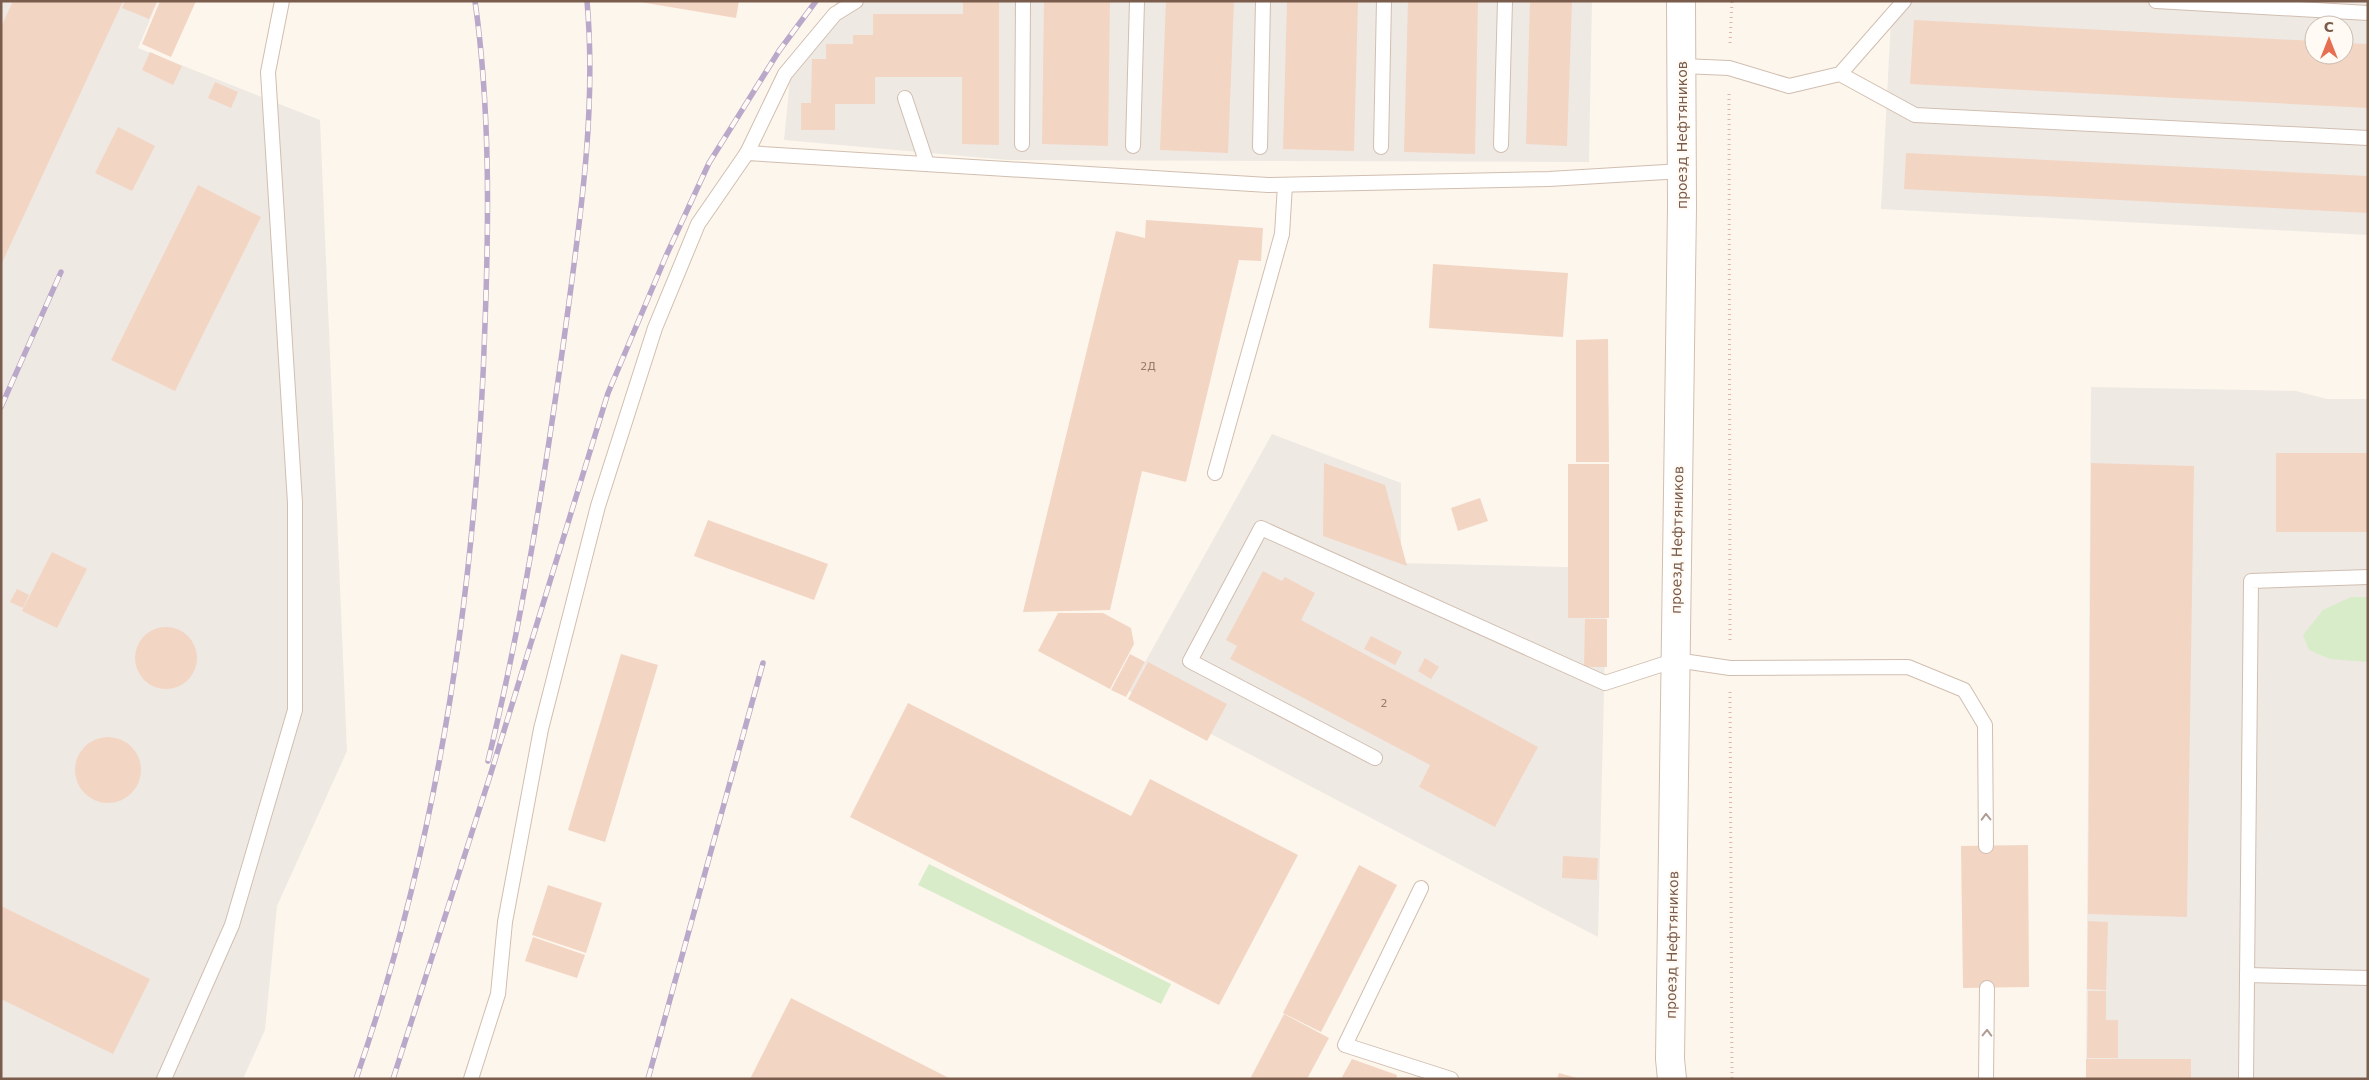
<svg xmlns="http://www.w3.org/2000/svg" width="2369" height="1080" viewBox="0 0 2369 1080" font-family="'DejaVu Sans',sans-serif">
	<rect width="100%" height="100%" fill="#fdf6ec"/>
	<!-- industrial -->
	<g fill="#efe9e4" fill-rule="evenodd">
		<path d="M1,1H158L138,48L320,120L347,751L277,906L265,1030L243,1079H1Z"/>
		<path d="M838,1H1592L1589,162L1008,160L784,140L792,59Z"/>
		<path d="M1892,1H2368V235L1881,209ZM2314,25H2344V55H2314Z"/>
		<path d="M2091,387L2296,391L2327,399H2368V1079H2086Z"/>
		<path d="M1272,434L1401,483V563L1607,568L1598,937L1129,691Z"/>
	</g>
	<!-- green -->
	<g fill="#d8ecc9">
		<path d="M2351,597H2368V662L2330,659L2309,650L2303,635L2323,610Z"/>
		<path d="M929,864L1171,984L1161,1004L918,885Z"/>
	</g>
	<!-- building -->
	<g fill="#f3d5c3">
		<path d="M13,1H123L1,265V27Z"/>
		<path d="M125,1H157L149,19L122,8Z"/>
		<path d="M160,1H196L171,57L142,44Z"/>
		<path d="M634,1H739L736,18Z"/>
		<path d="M963,1H999V145L962,144V77H875V104H835V130H801V103H811L812,59H826V44H853V35H873V14H963Z"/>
		<path d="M1044,1H1110L1108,146L1042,144Z"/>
		<path d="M1166,1H1234L1228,153L1160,150Z"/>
		<path d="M1287,1H1358L1354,151L1283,149Z"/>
		<path d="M1408,1H1478L1475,154L1404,152Z"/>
		<path d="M1530,1H1572L1567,146L1526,144Z"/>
		<path d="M1914,20L2314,41V55H2344V43L2368,44V108L1910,84Z"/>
		<path d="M150,52L182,66L173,85L142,70Z"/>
		<path d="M215,82L238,92L231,108L208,98Z"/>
		<path d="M118,127L155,146L132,191L95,173Z"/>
		<path d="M1906,153L2368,176V213L1904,189Z"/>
		<path d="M198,185L261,217L175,391L111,360Z"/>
		<path d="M1146,220L1263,228L1261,261L1239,260L1186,482L1142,471L1110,610L1023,612L1116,231L1145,238Z"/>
		<path d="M1433,264L1568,273L1563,337L1429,328Z"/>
		<path d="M1608,339L1609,462H1576V340Z"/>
		<rect x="2276" y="453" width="92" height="79"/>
		<path d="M1324,463L1385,485L1407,566L1323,536Z"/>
		<path d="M2091,463L2194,466L2187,917L2088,914Z"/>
		<rect x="1568" y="464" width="41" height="154"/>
		<path d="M1480,498L1488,521L1458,531L1451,508Z"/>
		<path d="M708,520L828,564L814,600L694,556Z"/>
		<path d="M52,552L87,569L57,628L22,611Z"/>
		<path d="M1263,571L1282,581L1285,577L1315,593L1301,620L1538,747L1495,827L1419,787L1430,765L1230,659L1237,646L1226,640Z"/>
		<path d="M17,589L29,595L23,608L10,602Z"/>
		<path d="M1058,613H1103L1131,628L1134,644L1110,689L1038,651Z"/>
		<path d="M1585,619H1607V667H1584Z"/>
		<circle cx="166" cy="658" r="31"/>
		<path d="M1371,636L1402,652L1395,665L1364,649Z"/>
		<path d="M621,654L658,665L605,842L568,830Z"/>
		<path d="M1130,654L1145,662L1126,697L1111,690Z"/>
		<path d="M1425,658L1439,667L1431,679L1418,671Z"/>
		<path d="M1148,662L1227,704L1207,741L1128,699Z"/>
		<path d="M908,703L1131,816L1150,779L1298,855L1219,1005L850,817Z"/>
		<circle cx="108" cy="770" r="33"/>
		<path d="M2028,845L2029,987L1963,988L1961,846Z"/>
		<path d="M1563,856L1598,858L1597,880L1562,878Z"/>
		<path d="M1359,865L1397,885L1321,1032L1283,1013Z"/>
		<path d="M548,885L602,903L586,953L532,935Z"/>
		<path d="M1,906L150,979L113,1054L1,999Z"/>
		<path d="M2088,921L2108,922L2106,990L2087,989Z"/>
		<path d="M533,937L585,955L577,978L525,961Z"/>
		<path d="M2088,991H2106V1020H2118V1058H2087Z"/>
		<path d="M791,998L951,1079H750Z"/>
		<path d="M1284,1014L1329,1038L1307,1079H1250Z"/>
		<path d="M1352,1059L1397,1075L1396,1079H1341Z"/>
		<rect x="2086" y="1059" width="105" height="20"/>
		<path d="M1559,1073L1577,1078V1079H1557Z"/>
	</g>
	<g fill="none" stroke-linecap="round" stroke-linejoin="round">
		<!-- lane casing -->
		<g stroke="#d1beb0" stroke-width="16">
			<g id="lane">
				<path d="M2156,1L2368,13"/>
				<path d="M1682,66L1729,68L1789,86L1840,74L1915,115L2368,138"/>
				<path d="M1840,74L1904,1"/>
				<path d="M905,98L927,164"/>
				<path d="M1022,144L1023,1"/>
				<path d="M1501,145L1505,1"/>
				<path d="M1133,146L1137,1"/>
				<path d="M1260,147L1263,1"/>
				<path d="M1381,147L1384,1"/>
				<path d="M747,153L785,74L835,14L856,1"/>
				<path d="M1215,473L1282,234L1285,185"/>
				<path d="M1375,758L1190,661L1261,528L1605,683L1676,660L1730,668L1908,667L1964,690L1985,725L1986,846"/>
				<path d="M1421,888L1345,1045L1451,1079"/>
				<path d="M2247,975L2368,978"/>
				<path d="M164,1079L232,925L295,710V503L268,72L282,1"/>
				<path d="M471,1079L498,994L505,922L541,729L598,506L655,328L698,224L747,153L1268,185L1549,179L1682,171"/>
				<path d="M1986,1079L1987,988"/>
				<path d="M2246,1079L2251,581L2368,577"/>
			</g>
		</g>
		<!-- street casing -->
		<g stroke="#d1beb0" stroke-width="30">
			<path id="street" d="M1672,1079L1670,1059L1682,207L1681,1"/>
		</g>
		<!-- path -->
		<g stroke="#d9b8a5" stroke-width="3" stroke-dasharray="1 4" stroke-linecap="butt">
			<path d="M1730,43L1732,1"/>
			<path d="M1729,94L1730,643"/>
			<path d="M1730,692L1732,1079"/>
		</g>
		<!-- lane -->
		<use href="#lane" stroke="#fff" stroke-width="14"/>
		<!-- street -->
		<use href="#street" stroke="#fff" stroke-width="28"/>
		<!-- rail casing -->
		<g stroke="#b9a8c9" stroke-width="5.5">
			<g id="rail">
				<path d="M1,407L61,272"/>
				<path d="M488,761C522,623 544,481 564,339C579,227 597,114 587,1"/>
				<path d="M356,1079C440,836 477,580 485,324C489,217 490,108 475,1"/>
				<path d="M393,1079L490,776L608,393L666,256L709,163L779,51L816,1"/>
				<path d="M648,1079L763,663"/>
			</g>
		</g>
		<!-- rail -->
		<use href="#rail" stroke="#fffaf3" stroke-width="4" stroke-dasharray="11" stroke-linecap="butt"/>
	</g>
	<!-- one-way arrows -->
	<defs><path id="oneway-chevron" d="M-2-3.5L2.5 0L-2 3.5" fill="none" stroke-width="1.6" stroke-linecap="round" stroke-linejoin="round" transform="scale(1.25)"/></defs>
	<g stroke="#af9d94">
		<use href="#oneway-chevron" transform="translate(1986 817) rotate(-91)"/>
		<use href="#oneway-chevron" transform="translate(1987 1033) rotate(-89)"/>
	</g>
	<g text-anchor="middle" stroke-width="4.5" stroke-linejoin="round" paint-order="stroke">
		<!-- number labels -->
		<g font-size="11" fill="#987a6a">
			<text x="1148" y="370">2Д</text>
			<text x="1384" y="707">2</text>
		</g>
		<!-- street labels -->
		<g font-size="14" fill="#7a5c4d" stroke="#fffaf3">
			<text transform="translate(1682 135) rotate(-90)" y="5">проезд Нефтяников</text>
			<text transform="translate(1677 540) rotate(-89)" y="5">проезд Нефтяников</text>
			<text transform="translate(1672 945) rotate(-89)" y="5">проезд Нефтяников</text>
		</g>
	</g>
	<!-- border -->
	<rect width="2369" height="1080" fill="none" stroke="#7a5c4d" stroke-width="5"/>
	<!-- north arrow -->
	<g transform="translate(2329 40)"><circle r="24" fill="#fffaf3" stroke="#cabbb1"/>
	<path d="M0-4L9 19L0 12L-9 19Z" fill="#e76f51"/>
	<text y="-8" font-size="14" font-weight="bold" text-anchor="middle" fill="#7a5c4d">С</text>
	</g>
</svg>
